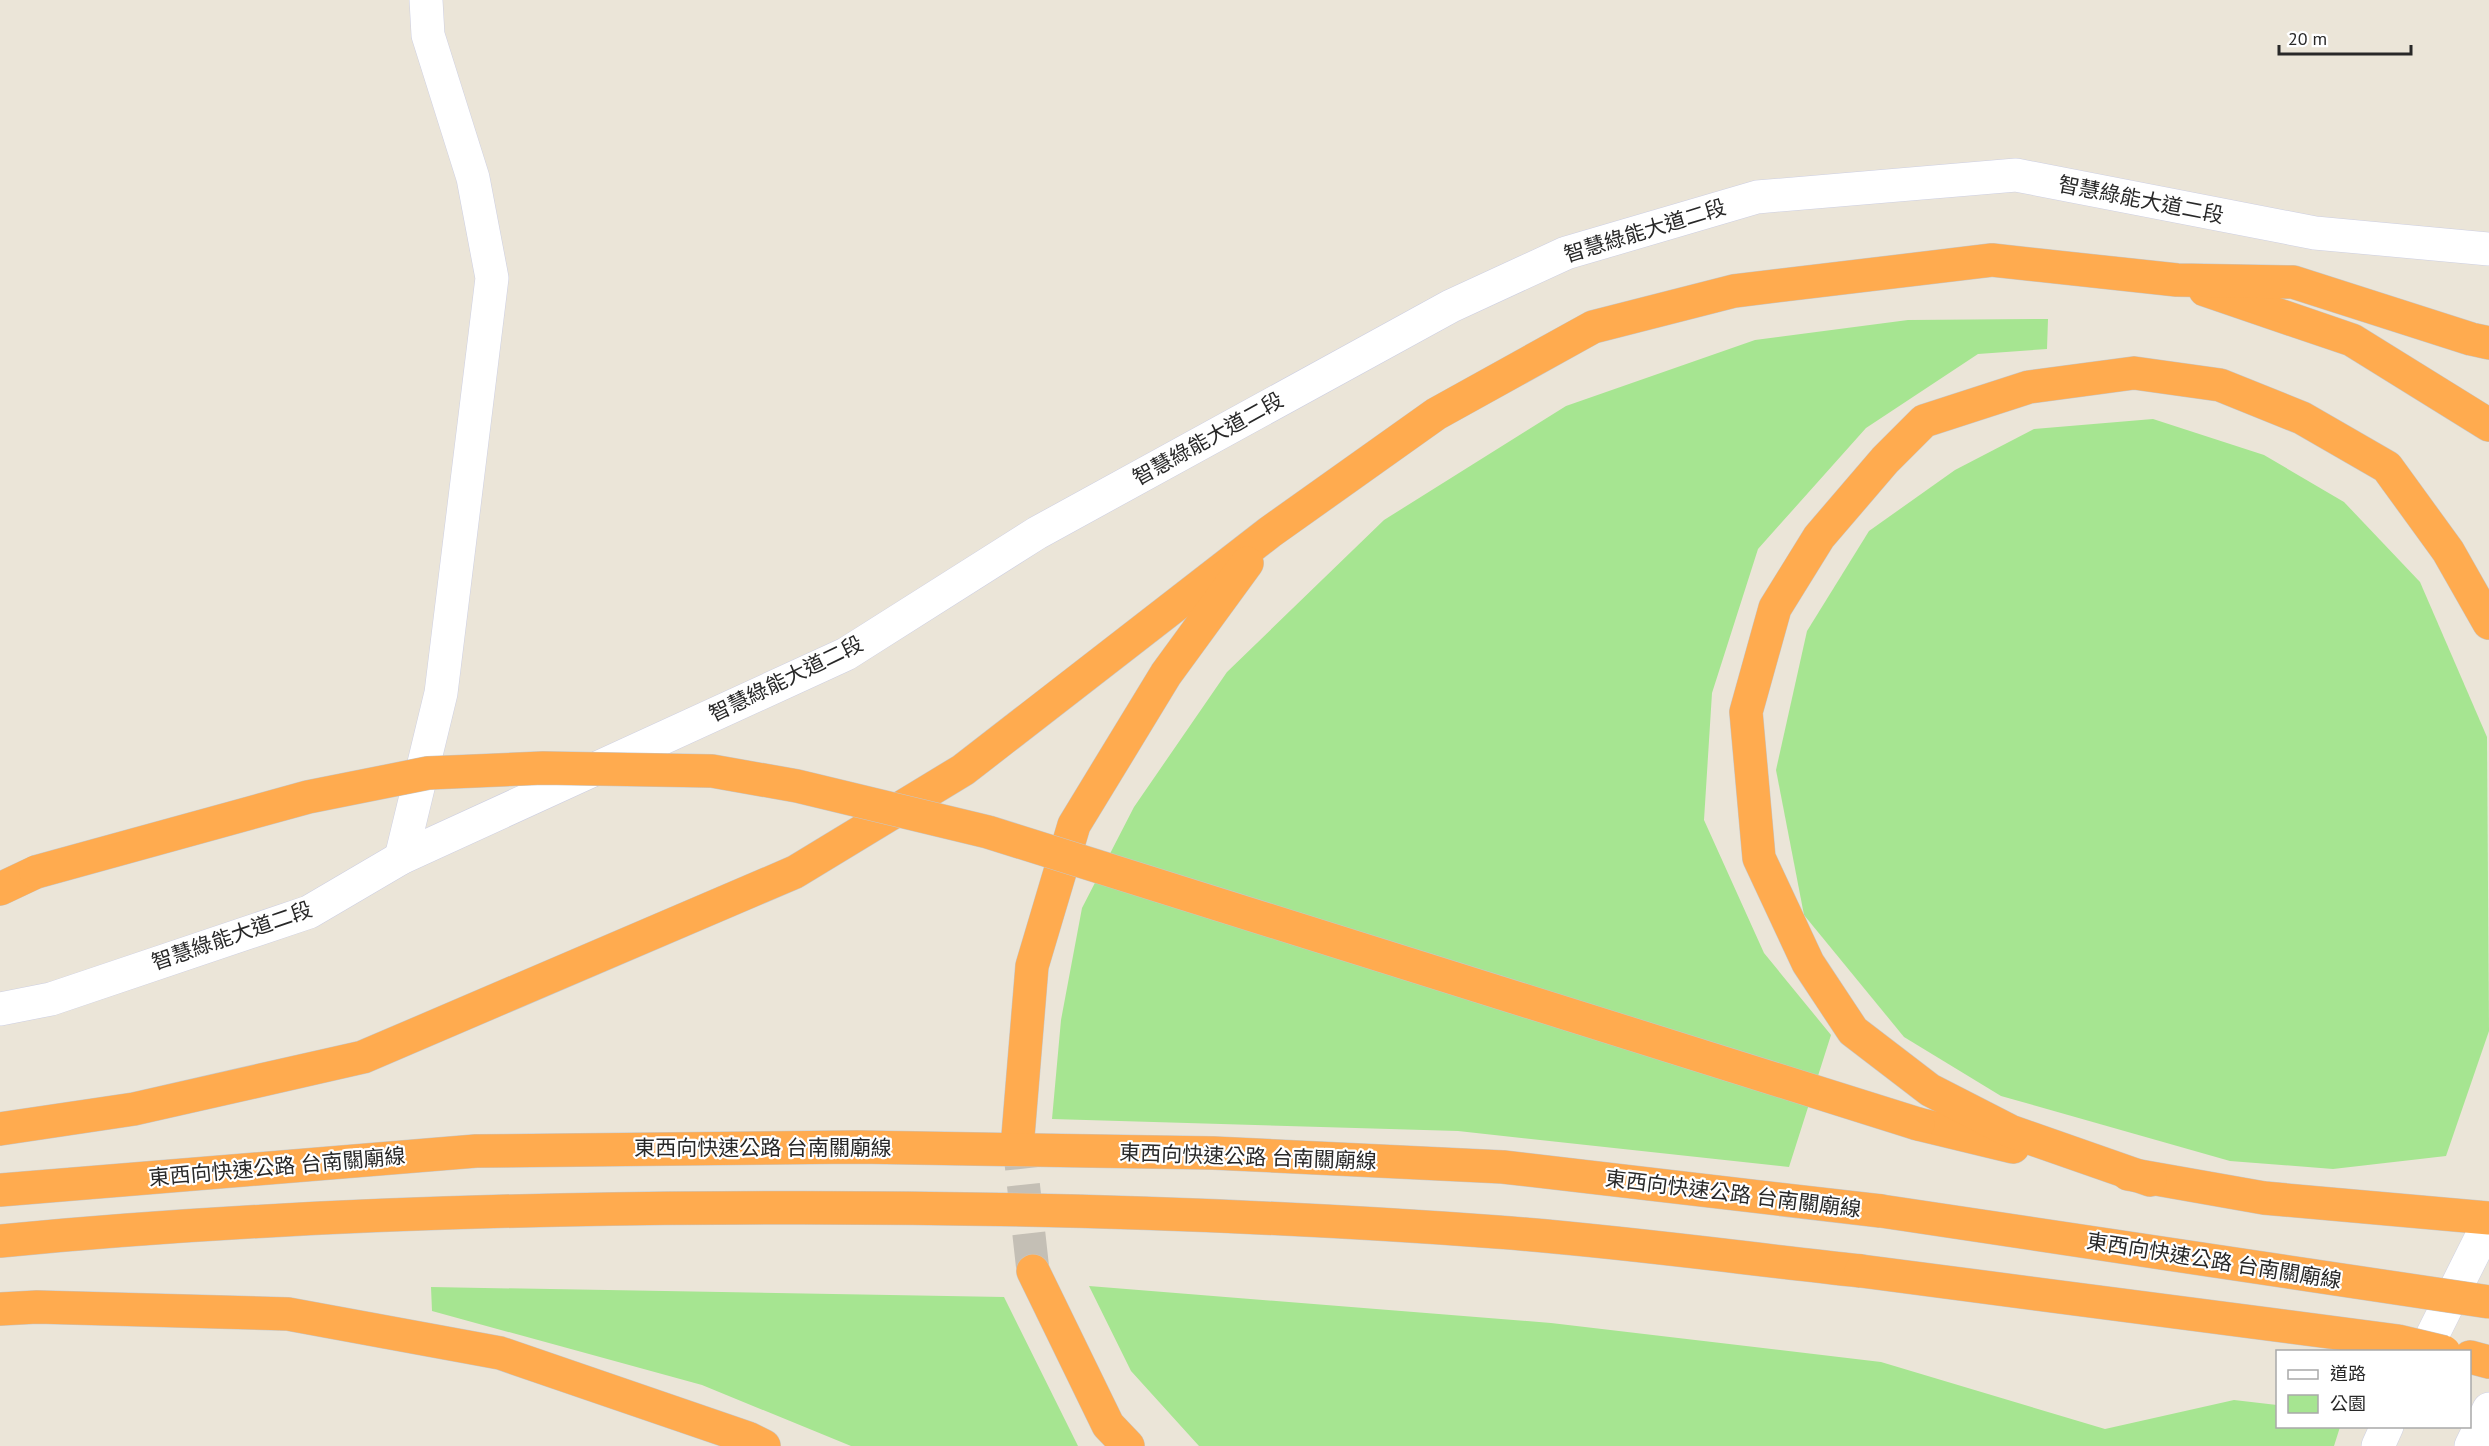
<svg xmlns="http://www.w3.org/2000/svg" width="2489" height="1446" viewBox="0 0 2489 1446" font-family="'PT Sans','Noto Sans TC',sans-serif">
	<rect width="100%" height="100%" fill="#ebe5d8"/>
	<!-- green -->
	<g fill="#a6e591">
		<path d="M2048,319L2047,349L1978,354L1866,428L1758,549L1712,693L1704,820L1764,953L1831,1035L1789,1167L1458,1131L1052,1119L1061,1020L1082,908L1134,807L1227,672L1384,520L1566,406L1755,340L1908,320Z"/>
		<path d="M2153,419L2264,455L2344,502L2420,582L2487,737L2489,1031L2446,1156L2333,1169L2230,1161L2001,1096L1904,1037L1804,915L1776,770L1807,631L1869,531L1955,470L2034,429Z"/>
		<path d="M1089,1286L1551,1323L1881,1362L2105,1429L2234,1400L2277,1405L2278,1426L2340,1427L2334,1446H1199L1131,1371Z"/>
		<path d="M431,1287L1004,1297L1078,1446H851L702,1385L432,1311Z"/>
	</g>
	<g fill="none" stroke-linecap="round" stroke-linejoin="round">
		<!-- highway-tunnel -->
		<path stroke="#c4bfb5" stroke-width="33" stroke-dasharray="33 16" stroke-linecap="butt" d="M1018,1136L1033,1271"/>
		<!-- minor casing -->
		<g stroke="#cdcfe2" stroke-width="34">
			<g id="minor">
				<path d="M401,858L441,693L492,278L473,178L428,35L426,0"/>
				<path d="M0,1009L51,999L309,912L401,858L846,654L1037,533L1451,306L1566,253L1757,197L2016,175L2315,233L2489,249"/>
				<path d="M2424,1352L2489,1222"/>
				<path d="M2378,1446L2387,1426"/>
				<path d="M2471,1446L2489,1409"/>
			</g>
		</g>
		<!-- highway casing -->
		<g stroke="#c7c7c7" stroke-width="34">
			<g id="highway">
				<path d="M2205,290L2352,340L2489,425"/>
				<path d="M0,889L36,872"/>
				<path d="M1918,1124L2013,1147"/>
				<path d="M0,1129L134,1109L363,1057L795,872L963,770L1270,532L1436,414L1593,327L1734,291L1992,260L2177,280L2293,282L2471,339L2489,343"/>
				<path d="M1018,1136L1032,966L1074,825L1166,674L1247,563"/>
				<path d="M2128,1174L2264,1198L2489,1218"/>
				<path d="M2150,1180L2010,1131L1930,1090L1853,1031L1808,963L1759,858L1746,712L1775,608L1819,537L1885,460L1924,421L2029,387L2134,373L2220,385L2302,418L2387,467L2448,551L2489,623"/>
				<path d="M0,1190L476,1151L857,1147L1213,1153L1503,1167L1881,1211"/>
				<path d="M0,1241C239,1218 480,1209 720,1208C979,1206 1239,1213 1497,1232C1619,1241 1740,1258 1861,1271"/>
				<path d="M1033,1271L1108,1425L1128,1446"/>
				<path d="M0,1309L37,1307L288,1314L500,1353L748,1438L764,1446"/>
				<path d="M2470,1357L2489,1362"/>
			</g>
		</g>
		<!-- minor -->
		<use href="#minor" stroke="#fff" stroke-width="33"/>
		<!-- highway -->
		<use href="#highway" stroke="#ffab4f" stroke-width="33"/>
		<!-- highway-bridge casing -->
		<g stroke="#c7c7c7" stroke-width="34" stroke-linecap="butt">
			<g id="highway-bridge">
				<path d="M36,872L308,797L428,773L543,768L712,771L797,786L988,832L1918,1124"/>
				<path d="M1881,1211L2489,1302"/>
				<path d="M1861,1271L2398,1341L2444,1352"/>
			</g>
		</g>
		<!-- highway-bridge -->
		<use href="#highway-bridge" stroke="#ffab4f" stroke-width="33"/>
	</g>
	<g text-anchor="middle" stroke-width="4.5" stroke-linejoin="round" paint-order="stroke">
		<!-- street labels -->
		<g font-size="21" fill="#282828" stroke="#fff">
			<text transform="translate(2141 200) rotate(11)" y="7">智慧綠能大道二段</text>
			<text transform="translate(1645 231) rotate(-17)" y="7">智慧綠能大道二段</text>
			<text transform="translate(1208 439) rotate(-29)" y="7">智慧綠能大道二段</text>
			<text transform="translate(786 679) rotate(-26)" y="7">智慧綠能大道二段</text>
			<text transform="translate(232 936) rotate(-19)" y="7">智慧綠能大道二段</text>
			<text x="763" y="1155">東西向快速公路 台南關廟線</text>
			<text transform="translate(1248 1157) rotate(2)" y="7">東西向快速公路 台南關廟線</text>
			<text transform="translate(277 1167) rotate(-5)" y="7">東西向快速公路 台南關廟線</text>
			<text transform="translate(1733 1194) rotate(7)" y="7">東西向快速公路 台南關廟線</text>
			<text transform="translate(2214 1261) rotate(9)" y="7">東西向快速公路 台南關廟線</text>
		</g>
	</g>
	<!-- legend -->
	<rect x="2276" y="1350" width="195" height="78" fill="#ffffff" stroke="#a9a9a9" stroke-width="1.5"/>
	<rect x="2288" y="1370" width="30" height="9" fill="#ffffff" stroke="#a9a9a9" stroke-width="1.5"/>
	<text x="2330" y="1380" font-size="18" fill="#282828">道路</text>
	<rect x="2288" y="1395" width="30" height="18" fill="#a6e591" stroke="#a9a9a9" stroke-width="1.5"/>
	<text x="2330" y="1410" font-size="18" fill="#282828">公園</text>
	<!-- scale -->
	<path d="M2279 45v9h132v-9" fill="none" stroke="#282828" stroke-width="3"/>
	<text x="2288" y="45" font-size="18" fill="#282828" stroke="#ffffff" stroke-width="4.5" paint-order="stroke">20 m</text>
</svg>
